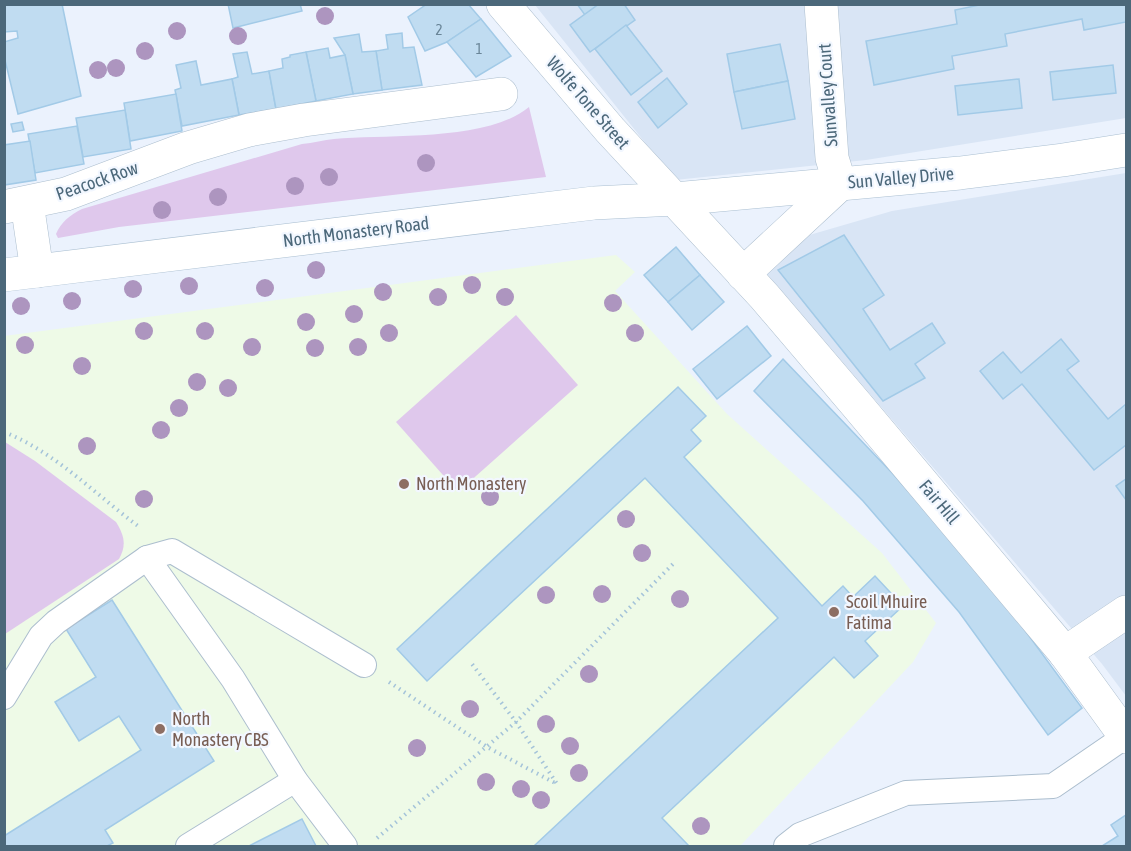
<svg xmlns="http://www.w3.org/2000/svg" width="1131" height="851" viewBox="0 0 1131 851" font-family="'Asap Condensed',sans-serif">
	<rect width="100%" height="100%" fill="#ebf2fd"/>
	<!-- residential -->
	<g fill="#d9e5f5">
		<path d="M535,5H1126V118L866,160L675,180Z"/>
		<path d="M1126,173V696L1102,664L767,274L806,236L892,211Z"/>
	</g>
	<!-- education -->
	<path fill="#eefae7" d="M616,255L635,272L615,291L727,414L882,553L936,623L913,662L740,846H5L4,336Z"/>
	<!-- green -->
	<g fill="#dfc8ec">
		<path d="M529,107L546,177L119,227L58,238L56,234C61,222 70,215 82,209L302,144C313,143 324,140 334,139C387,134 487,142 529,107Z"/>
		<path d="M516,315L578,385L458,492L396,422Z"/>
		<path d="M5,442L35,461L116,522C124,535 127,545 119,559L5,634Z"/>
	</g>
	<!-- building -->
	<g fill="#c0dcf1" stroke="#a2cae7" stroke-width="1.5">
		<path d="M62,4L81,96L18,114L4,56V42L18,38L17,31L4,32V5Z"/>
		<path d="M228,4H300L302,11L233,28Z"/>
		<path d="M427,4H468L481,19L447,42L425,51L408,17Z"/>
		<path d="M577,4H599L585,15Z"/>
		<path d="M599,4H624L635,20L590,52L570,25Z"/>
		<path d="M984,4H1126V22L1084,30L1082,19L1005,34L1007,46L952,56L954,69L874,85L866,41L957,24L955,10Z"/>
		<path d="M481,19L511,56L476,77L447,42Z"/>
		<path d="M626,25L662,71L631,95L595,49Z"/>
		<path d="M402,33L403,48L414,47L422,85L382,90L376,51L388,49L386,35Z"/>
		<path d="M359,34L362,52L376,51L382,90L353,94L345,55L334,38Z"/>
		<path d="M780,44L788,81L734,92L727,54Z"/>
		<path d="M328,48L330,58L345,55L353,94L316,101L306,52Z"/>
		<path d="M247,52L252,74L269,71L276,109L239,115L232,79L238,77L233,54Z"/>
		<path d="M306,52L316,101L276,109L269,71L283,68L282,59L290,57V55Z"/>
		<path d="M196,61L201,85L232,79L239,115L182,126L175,90L181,88L176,65Z"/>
		<path d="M1113,65L1116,93L1053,100L1050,72Z"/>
		<path d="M667,78L687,104L658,128L638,102Z"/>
		<path d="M1019,79L1022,108L958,115L955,86Z"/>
		<path d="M788,81L795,119L742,129L734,92Z"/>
		<path d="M176,94L182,131L130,141L124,103Z"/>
		<path d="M125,110L131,149L83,157L76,118Z"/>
		<path d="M22,122L24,130L13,132L11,124Z"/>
		<path d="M77,126L84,164L35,173L28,134Z"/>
		<path d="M30,141L36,180L4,185V145Z"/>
		<path d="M844,235L884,295L863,309L890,350L932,323L945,343L915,364L925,378L883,401L778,270Z"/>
		<path d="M676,247L700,275L668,302L644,275Z"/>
		<path d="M700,275L724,302L692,330L668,302Z"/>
		<path d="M747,326L771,356L717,399L693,369Z"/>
		<path d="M1061,339L1079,361L1067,370L1108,419L1126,404V445L1094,470L1022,384L1003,399L980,371L1003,352L1021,373Z"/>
		<path d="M783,359L894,475L996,591L1082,708L1048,735L959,612L863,501L754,391Z"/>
		<path d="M678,387L706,416L691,430L701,441L684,457L822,606L843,586L853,597L875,576L903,606L865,641L878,656L854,678L834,657L662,818L689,846H534L778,618L645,478L427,681L397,649Z"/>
		<path d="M1126,479V500L1116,486Z"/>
		<path d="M112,600L214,761L105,830L113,843L107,846H4V836L141,750L119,716L79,741L55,702L96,677L66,629Z"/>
		<path d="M1126,815V846H1102L1118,836L1111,825Z"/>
		<path d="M302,819L316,846H249Z"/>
	</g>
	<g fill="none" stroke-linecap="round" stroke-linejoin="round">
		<!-- lane casing -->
		<g stroke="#acbece" stroke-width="26">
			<g id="lane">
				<path d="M147,558L172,551L364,665"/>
				<path d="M4,697L41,636L56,622L147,558L233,679L295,780L345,846"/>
				<path d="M188,846L295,780"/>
				<path d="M786,846L800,835L906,793L1053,786L1126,736"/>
			</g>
		</g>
		<!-- street casing -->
		<g stroke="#acbece" stroke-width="34">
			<g id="street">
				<path d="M503,4L610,130L764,296L856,404L1065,653L1126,737"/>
				<path d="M27,203L37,271"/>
				<path d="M4,207L66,194L188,148L249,130L304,120L501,94"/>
				<path d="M743,274L840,184L832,158L821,4"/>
				<path d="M1065,653L1126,612"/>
			</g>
		</g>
		<!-- secondary casing -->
		<g stroke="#aabfd1" stroke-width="34">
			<path id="secondary" d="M4,275L594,203L675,199L960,173L1063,160L1126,150"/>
		</g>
		<!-- path -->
		<g stroke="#a4c3d9" stroke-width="4" stroke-dasharray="1.5 4.5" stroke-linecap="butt">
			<path d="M4,432C55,452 95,494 138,526"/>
			<path d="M389,682L487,747L557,784L516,722L472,664"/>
			<path d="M377,838L516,722L673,564"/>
		</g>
		<!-- lane -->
		<use href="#lane" stroke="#fff" stroke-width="24"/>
		<!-- street -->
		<use href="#street" stroke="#fff" stroke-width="33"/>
		<!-- secondary -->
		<use href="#secondary" stroke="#fff" stroke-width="33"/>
	</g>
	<!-- trees -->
	<g fill="#ad95bf">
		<circle cx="325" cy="16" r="9"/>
		<circle cx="177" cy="31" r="9"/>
		<circle cx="238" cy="36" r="9"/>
		<circle cx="145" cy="51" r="9"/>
		<circle cx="116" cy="68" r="9"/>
		<circle cx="98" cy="70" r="9"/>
		<circle cx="426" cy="163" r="9"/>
		<circle cx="329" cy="177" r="9"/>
		<circle cx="295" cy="186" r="9"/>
		<circle cx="218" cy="197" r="9"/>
		<circle cx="162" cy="210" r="9"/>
		<circle cx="316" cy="270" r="9"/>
		<circle cx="472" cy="285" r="9"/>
		<circle cx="189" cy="286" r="9"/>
		<circle cx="265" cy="288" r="9"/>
		<circle cx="133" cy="289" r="9"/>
		<circle cx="383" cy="292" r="9"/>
		<circle cx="438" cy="297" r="9"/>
		<circle cx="505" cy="297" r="9"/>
		<circle cx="72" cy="301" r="9"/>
		<circle cx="613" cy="303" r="9"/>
		<circle cx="21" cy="306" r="9"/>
		<circle cx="354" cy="314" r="9"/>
		<circle cx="306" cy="322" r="9"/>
		<circle cx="144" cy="331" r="9"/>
		<circle cx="205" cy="331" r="9"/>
		<circle cx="389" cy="333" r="9"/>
		<circle cx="635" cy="333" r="9"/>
		<circle cx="25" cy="345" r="9"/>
		<circle cx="252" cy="347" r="9"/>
		<circle cx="358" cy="347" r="9"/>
		<circle cx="315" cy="348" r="9"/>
		<circle cx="82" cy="366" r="9"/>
		<circle cx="197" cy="382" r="9"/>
		<circle cx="228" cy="388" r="9"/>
		<circle cx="179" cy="408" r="9"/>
		<circle cx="161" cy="430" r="9"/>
		<circle cx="87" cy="446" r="9"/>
		<circle cx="490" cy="497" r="9"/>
		<circle cx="144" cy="499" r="9"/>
		<circle cx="626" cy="519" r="9"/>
		<circle cx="642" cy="553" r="9"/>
		<circle cx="602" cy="594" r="9"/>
		<circle cx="546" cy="595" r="9"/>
		<circle cx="680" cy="599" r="9"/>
		<circle cx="589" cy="674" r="9"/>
		<circle cx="470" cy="709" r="9"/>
		<circle cx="546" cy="724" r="9"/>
		<circle cx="570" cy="746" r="9"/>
		<circle cx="417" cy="748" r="9"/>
		<circle cx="579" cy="773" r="9"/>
		<circle cx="486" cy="782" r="9"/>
		<circle cx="521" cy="789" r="9"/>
		<circle cx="541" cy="800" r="9"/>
		<circle cx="701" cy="826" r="9"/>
	</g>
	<!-- markers -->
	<g fill="#8d6e63" stroke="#f2f7ff" stroke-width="2">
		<circle cx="404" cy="484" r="6"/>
		<circle cx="834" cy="612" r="6"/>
		<circle cx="160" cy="729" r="6"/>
	</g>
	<g text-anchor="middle" stroke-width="4.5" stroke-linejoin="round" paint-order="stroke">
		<!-- number labels -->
		<g font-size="15" fill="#698598">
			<text x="439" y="35">2</text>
			<text x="479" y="54">1</text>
		</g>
		<!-- street labels -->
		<g font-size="18" fill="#4c687a" stroke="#f2f7ff">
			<text transform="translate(828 95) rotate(-94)" y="6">Sunvalley Court</text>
			<text transform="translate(588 103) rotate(49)" y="6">Wolfe Tone Street</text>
			<text transform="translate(901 178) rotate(-5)" y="6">Sun Valley Drive</text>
			<text transform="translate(97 181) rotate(-19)" y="6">Peacock Row</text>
			<text transform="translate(356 232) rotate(-7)" y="6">North Monastery Road</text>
			<text transform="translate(939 502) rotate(50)" y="6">Fair Hill</text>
		</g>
		<!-- education labels -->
		<g font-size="18" fill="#785e54" stroke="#f2f7ff" text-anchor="start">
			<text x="416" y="490">North Monastery</text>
			<text x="846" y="608">Scoil Mhuire<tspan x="846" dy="21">Fatima</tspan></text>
			<text x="172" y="725">North<tspan x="172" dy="21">Monastery CBS</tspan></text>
		</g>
	</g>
	<!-- border -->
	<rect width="1131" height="851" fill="none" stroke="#4c687a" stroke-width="12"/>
</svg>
